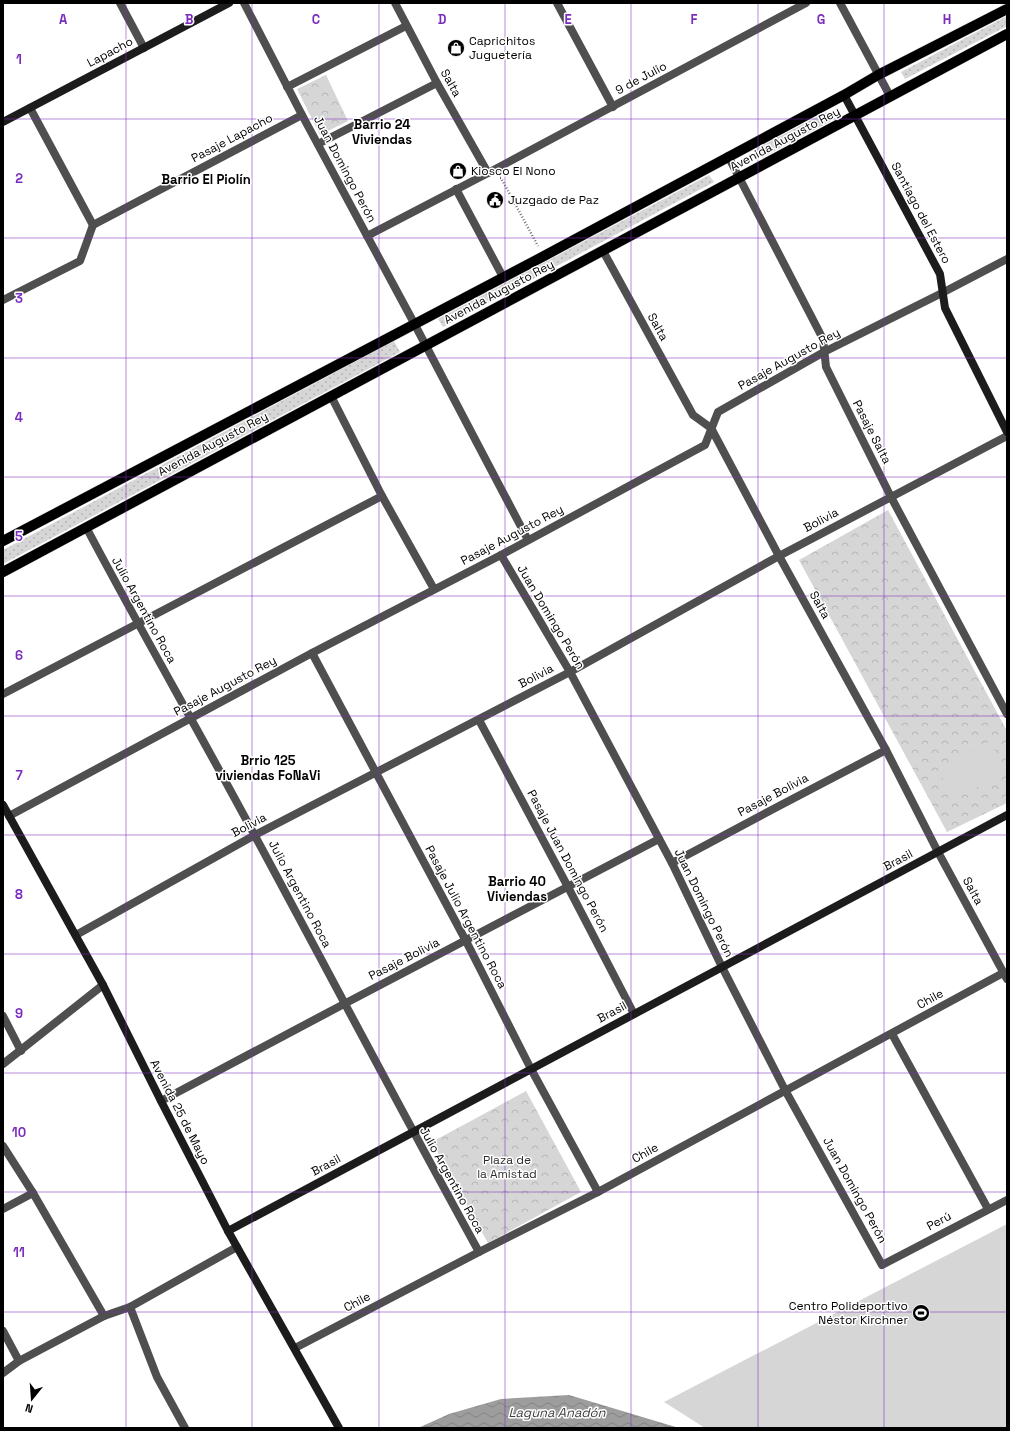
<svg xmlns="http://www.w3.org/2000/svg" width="1010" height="1431" viewBox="0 0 1010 1431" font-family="'Space Grotesk',sans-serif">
	<defs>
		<pattern id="grass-dots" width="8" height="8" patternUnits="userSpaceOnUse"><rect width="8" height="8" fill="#d6d6d6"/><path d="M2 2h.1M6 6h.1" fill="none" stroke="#b6b6b6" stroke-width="1.8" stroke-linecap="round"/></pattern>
		<pattern id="park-crowns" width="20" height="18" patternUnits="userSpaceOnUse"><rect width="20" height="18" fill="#d6d6d6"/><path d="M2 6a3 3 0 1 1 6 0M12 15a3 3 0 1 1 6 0" fill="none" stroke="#b6b6b6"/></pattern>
		<pattern id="water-waves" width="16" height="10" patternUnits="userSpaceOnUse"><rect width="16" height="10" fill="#9d9d9d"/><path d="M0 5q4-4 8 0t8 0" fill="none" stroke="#858585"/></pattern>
	</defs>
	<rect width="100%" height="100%" fill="#fff"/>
	<!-- grass -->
	<g fill="url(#grass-dots)">
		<path d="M1007,16V26L905,79L901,72Z"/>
		<path d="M826,112L831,121L762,158L756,149Z"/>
		<path d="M709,175L714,182L443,327L438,319Z"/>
		<path d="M394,341L400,352L3,564V550Z"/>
	</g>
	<!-- park -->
	<g fill="url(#park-crowns)">
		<path d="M326,75L348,121L320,135L297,89Z"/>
		<path d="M888,510L1007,731V803L947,832L799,560Z"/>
		<path d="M526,1091L581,1192L488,1243L432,1142Z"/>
	</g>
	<!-- pitch -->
	<g fill="#d6d6d6">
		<path d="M990,741L1007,771L954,800L938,770Z"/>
		<path d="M1007,1224V1428H705L664,1402Z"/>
	</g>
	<!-- water -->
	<path fill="url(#water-waves)" d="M569,1395L679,1428H418L449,1414L501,1399Z"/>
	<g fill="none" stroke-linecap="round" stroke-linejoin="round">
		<!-- primary casing -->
		<g stroke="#dbdbdb" stroke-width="11">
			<g id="primary">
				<path d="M3,541L544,256L844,95L878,75L1007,9"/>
				<path d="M3,572L1007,34"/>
			</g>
		</g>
		<!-- path -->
		<path stroke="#717171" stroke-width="2.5" stroke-dasharray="1 2" stroke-linecap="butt" d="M500,178H501L538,246"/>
		<!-- street -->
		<g stroke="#4f4f4f" stroke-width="8">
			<path d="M120,3L144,48"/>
			<path d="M244,3L302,115L414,323L528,540"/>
			<path d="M395,3L437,83L488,173"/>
			<path d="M557,3L613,107"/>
			<path d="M840,3L890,96"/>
			<path d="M287,87L406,26"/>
			<path d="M30,108L93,225"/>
			<path d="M318,144L437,83"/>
			<path d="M728,156L823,339L826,367L891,497L1007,714"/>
			<path d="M456,189L503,277"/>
			<path d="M367,236L488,173L806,3"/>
			<path d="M603,251L693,415L711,428L779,556L886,750L938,852L1007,979"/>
			<path d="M3,300L80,261L93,225L302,115"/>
			<path d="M331,396L382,496L434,589"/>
			<path d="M86,527C141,631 200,733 255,836C330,975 403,1114 479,1252"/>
			<path d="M501,555L570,672L672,863L722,967L785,1090L882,1265L1007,1200"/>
			<path d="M312,653L466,941L531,1069L598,1192"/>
			<path d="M3,694L382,496"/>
			<path d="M479,720L568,887L634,1014"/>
			<path d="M9,816L312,653L501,555L705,445L718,412L824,352L942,293L1007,259"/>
			<path d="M672,863L779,806L886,750"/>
			<path d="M76,935L255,835L570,672L779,556L1007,436"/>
			<path d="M3,1016L21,1051"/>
			<path d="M892,1034L988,1209"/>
			<path d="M3,1064L103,985"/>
			<path d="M161,1101L344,1004L659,839"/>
			<path d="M3,1146L33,1193L104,1316"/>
			<path d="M3,1209L33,1193"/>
			<path d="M130,1307L157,1377L185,1428"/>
			<path d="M3,1331L19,1361"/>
			<path d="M295,1348L479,1252L598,1192L1003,973"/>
			<path d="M3,1373L19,1361L104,1316L130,1307L237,1247"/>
		</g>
		<!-- secondary -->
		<g stroke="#1c1c1c" stroke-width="8">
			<path d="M844,95L940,274L945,308L1007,432"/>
			<path d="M3,122L229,3"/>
			<path d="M3,805L103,985L161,1101L228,1231L339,1428"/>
			<path d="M228,1231L1007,815"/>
		</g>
		<!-- primary -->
		<use href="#primary" stroke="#000" stroke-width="10"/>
	</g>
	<!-- grid -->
	<path fill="none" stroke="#7b2cbf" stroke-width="1" stroke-opacity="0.55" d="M126,3V1428M252,3V1428M379,3V1428M505,3V1428M631,3V1428M758,3V1428M884,3V1428M3,119H1007M3,238H1007M3,358H1007M3,477H1007M3,596H1007M3,716H1007M3,835H1007M3,954H1007M3,1073H1007M3,1192H1007M3,1312H1007"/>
	<!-- icons -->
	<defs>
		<g id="shop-disc" transform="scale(0.9)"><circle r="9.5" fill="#000" stroke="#fff"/><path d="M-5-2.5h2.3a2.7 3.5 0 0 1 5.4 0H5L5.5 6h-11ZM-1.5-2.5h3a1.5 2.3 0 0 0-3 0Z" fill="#fff"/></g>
		<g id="civic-disc" transform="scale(0.9)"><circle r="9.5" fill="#000" stroke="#fff"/><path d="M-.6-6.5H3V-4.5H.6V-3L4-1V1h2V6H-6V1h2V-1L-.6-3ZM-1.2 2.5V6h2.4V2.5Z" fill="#fff"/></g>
		<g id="stadium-disc" transform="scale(0.9)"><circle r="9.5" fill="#000" stroke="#fff"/><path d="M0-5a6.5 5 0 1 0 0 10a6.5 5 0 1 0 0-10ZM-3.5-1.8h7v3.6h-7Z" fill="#fff"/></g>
	</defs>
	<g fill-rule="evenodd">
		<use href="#shop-disc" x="456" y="48"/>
		<use href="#shop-disc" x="458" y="171"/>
		<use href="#civic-disc" x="495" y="200"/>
		<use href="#stadium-disc" x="921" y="1313"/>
	</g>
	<g text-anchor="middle" stroke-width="3" stroke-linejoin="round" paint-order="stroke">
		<!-- poi labels -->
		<g font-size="12" fill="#000" stroke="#fff" text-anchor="start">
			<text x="469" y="45">Caprichitos<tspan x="469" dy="14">Juguetería</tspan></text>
			<text x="471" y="175">Kiosco El Nono</text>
			<text x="508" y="204">Juzgado de Paz</text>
			<text x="908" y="1310" text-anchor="end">Centro Polideportivo<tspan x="908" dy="14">Néstor Kirchner</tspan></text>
		</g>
		<!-- street labels -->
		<g font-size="12" fill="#000" stroke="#fff">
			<text transform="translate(110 52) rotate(-28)" y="4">Lapacho</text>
			<text transform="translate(641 78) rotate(-28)" y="4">9 de Julio</text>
			<text transform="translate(451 83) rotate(61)" y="4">Salta</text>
			<text transform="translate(232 138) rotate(-28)" y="4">Pasaje Lapacho</text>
			<text transform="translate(785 139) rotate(-28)" y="4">Avenida Augusto Rey</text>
			<text transform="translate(345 169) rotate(62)" y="4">Juan Domingo Perón</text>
			<text transform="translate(921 213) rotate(62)" y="4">Santiago del Estero</text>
			<text transform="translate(499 292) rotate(-28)" y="4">Avenida Augusto Rey</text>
			<text transform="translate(658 327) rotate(61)" y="4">Salta</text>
			<text transform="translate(789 359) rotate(-29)" y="4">Pasaje Augusto Rey</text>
			<text transform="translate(872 432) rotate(63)" y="4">Pasaje Salta</text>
			<text transform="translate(213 444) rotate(-28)" y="4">Avenida Augusto Rey</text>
			<text transform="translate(821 520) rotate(-28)" y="4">Bolivia</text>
			<text transform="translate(512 535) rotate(-28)" y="4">Pasaje Augusto Rey</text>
			<text transform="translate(820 605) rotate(61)" y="4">Salta</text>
			<text transform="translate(144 610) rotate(61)" y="4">Julio Argentino Roca</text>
			<text transform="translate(551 617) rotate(59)" y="4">Juan Domingo Perón</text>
			<text transform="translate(536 676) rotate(-28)" y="4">Bolivia</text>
			<text transform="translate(225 686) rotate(-28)" y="4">Pasaje Augusto Rey</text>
			<text transform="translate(773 795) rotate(-28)" y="4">Pasaje Bolivia</text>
			<text transform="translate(249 825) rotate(-28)" y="4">Bolivia</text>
			<text transform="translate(898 860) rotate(-28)" y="4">Brasil</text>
			<text transform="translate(568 861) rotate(62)" y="4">Pasaje Juan Domingo Perón</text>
			<text transform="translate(973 891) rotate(62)" y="4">Salta</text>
			<text transform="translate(300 894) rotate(62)" y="4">Julio Argentino Roca</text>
			<text transform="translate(704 903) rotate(64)" y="4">Juan Domingo Perón</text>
			<text transform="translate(466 917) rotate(62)" y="4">Pasaje Julio Argentino Roca</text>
			<text transform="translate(404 959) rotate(-27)" y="4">Pasaje Bolivia</text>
			<text transform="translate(930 999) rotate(-29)" y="4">Chile</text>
			<text transform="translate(612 1012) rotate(-28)" y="4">Brasil</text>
			<text transform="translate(180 1112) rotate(63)" y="4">Avenida 25 de Mayo</text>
			<text transform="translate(645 1153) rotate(-29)" y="4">Chile</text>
			<text transform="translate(326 1165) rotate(-28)" y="4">Brasil</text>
			<text transform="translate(452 1180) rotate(61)" y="4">Julio Argentino Roca</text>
			<text transform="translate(855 1190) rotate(61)" y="4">Juan Domingo Perón</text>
			<text transform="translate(939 1221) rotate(-28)" y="4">Perú</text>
			<text transform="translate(357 1302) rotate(-28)" y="4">Chile</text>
		</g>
		<!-- park labels -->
		<g font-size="12" fill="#2d2d2d" stroke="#fff">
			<text x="507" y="1164">Plaza de<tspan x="507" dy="14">la Amistad</tspan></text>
		</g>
		<!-- neighbourhood labels -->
		<g font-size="13" font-weight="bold" fill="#000" stroke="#fff">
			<text x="382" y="129">Barrio 24<tspan x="382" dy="15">Viviendas</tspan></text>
			<text x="206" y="184">Barrio El Piolín</text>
			<text x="268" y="765">Brrio 125<tspan x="268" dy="15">viviendas FoNaVi</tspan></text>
			<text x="517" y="886">Barrio 40<tspan x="517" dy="15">Viviendas</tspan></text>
		</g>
		<!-- water labels -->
		<g font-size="13" font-style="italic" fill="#3e3e3e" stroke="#fff">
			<text x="557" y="1417">Laguna Anadón</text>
		</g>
	</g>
	<g font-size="13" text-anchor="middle" font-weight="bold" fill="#7b2cbf" stroke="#fff" stroke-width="3" stroke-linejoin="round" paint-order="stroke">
		<text x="63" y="24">A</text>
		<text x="189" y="24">B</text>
		<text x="316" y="24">C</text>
		<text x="442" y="24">D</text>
		<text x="568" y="24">E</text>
		<text x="694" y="24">F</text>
		<text x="821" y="24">G</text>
		<text x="947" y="24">H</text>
		<text x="19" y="64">1</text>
		<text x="19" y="183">2</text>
		<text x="19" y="303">3</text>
		<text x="19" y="422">4</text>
		<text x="19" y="541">5</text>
		<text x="19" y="660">6</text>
		<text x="19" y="780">7</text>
		<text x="19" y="899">8</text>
		<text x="19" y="1018">9</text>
		<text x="19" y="1137">10</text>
		<text x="19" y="1257">11</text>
	</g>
	<!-- border -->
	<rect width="1010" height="1431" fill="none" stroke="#000000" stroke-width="8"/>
	<!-- north arrow -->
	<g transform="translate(32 1399) rotate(197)" stroke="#ffffff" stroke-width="3" paint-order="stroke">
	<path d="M0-3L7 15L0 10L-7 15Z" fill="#000000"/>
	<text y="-6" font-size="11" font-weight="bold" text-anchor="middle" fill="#000000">N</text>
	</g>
</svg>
